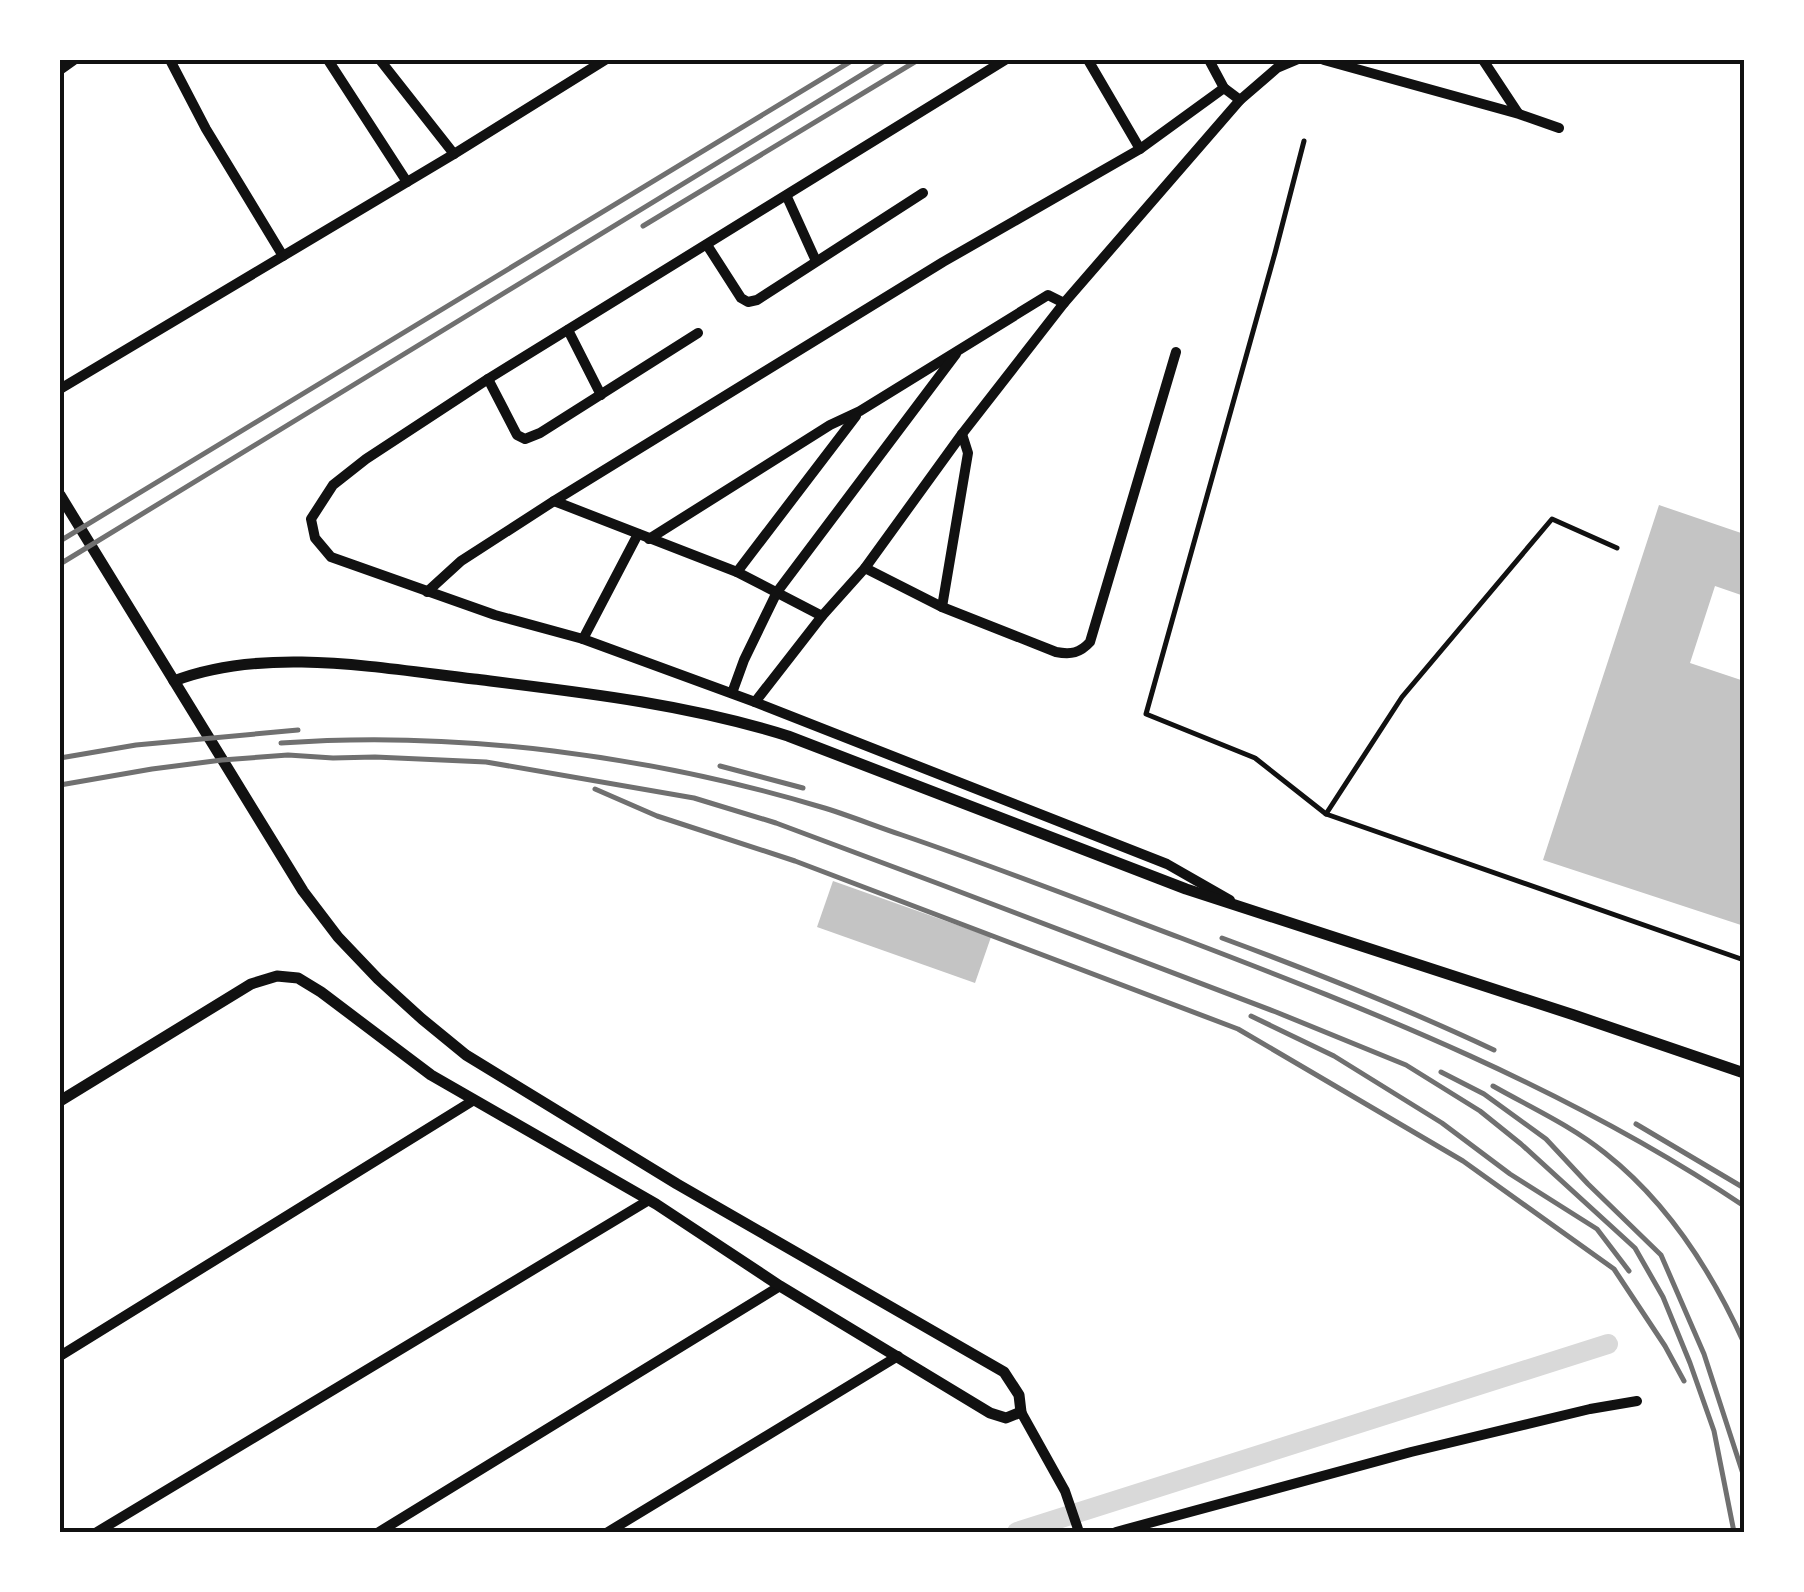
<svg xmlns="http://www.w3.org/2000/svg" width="1804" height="1592" viewBox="0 0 1804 1592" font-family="'Exo 2',sans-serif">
	<rect width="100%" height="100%" fill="#fff"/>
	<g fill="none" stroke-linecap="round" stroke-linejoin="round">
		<!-- canal -->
		<path stroke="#d9d9d9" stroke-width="20" d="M1017,1532L1608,1344"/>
	</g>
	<!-- building -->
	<g fill="#c4c4c4">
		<path d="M1659,505L1744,534V596L1715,586L1690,663L1744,681V926L1543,860Z"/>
		<path d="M833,881L991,937L975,983L817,927Z"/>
	</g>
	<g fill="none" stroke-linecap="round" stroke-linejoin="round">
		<!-- service -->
		<g stroke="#111" stroke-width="5">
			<path d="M1304,141L1275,253L1146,714L1255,758L1326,814L1744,960"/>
			<path d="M1326,814L1402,697L1552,519L1617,548"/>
		</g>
		<!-- minor -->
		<g stroke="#111" stroke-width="10">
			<path d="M170,60L206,129L283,256"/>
			<path d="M328,60L407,182"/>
			<path d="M380,60L454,154"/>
			<path d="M1005,60L488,379L366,459L333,485L311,519L315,538L331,557L495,615L583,639L755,702L1167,864L1230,900"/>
			<path d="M1088,60L1140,149"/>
			<path d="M1209,60L1224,88L1240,100"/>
			<path d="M1324,60L1519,114L1559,128"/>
			<path d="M1483,60L1518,113"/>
			<path d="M60,70L74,60"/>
			<path d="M787,197L816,261"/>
			<path d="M707,245L741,298L748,302L757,300L923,193"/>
			<path d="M568,330L601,395"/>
			<path d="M488,379L517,435L525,439L540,433L698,333"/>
			<path d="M60,389L454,154L605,60"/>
			<path d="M554,501L737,572L822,616"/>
			<path d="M649,539L830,425L860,411L1048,295L1064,303"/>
			<path d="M865,568L942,607L1056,652C1071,655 1080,653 1090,642L1176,352"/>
			<path d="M737,572L856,416"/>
			<path d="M427,592L461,561L554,501L943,262L1140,149L1224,88"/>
			<path d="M942,607L968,453L962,434"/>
			<path d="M583,639L638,534"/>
			<path d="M732,693L744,660L777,592L956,354"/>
			<path d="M755,702L822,616L865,568L962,434L1064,303L1240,100L1277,68L1296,60"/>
			<path d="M60,1356L474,1100"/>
			<path d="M1021,1412L1065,1491L1079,1532"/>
			<path d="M97,1532L649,1200"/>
			<path d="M379,1532L780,1286"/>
			<path d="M608,1532L898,1356"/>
			<path d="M1116,1532L1411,1452L1590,1409L1637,1401"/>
		</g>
		<!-- tertiary -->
		<g stroke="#111" stroke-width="11">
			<path d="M60,495L303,891L338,937L378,979L422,1019L466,1055L677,1184L1004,1372L1019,1395L1021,1412L1006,1418L990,1413L780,1286L656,1204L431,1075L321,992L298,978L277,976L251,984L60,1101"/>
			<path d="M174,681C264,646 380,668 474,679C580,692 687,704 788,736L1186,889L1574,1015L1744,1073"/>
		</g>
		<!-- rail -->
		<g stroke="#707070" stroke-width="5">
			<path d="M643,226L918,60"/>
			<path d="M60,541L853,60"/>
			<path d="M60,564L886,60"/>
			<path d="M281,743C458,730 651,756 821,807C848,815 875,826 902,835C996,867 1088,903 1181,938C1375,1012 1570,1089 1744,1206"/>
			<path d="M60,758L136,745L298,730"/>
			<path d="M720,766L803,788"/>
			<path d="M60,785L152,769L222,760L288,755L333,758L375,757L486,762L694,798L776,823L942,885L1276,1012L1406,1065L1480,1111L1521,1144L1635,1248L1663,1297L1690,1363L1714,1431L1734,1532"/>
			<path d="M595,789L657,816L795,861L1238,1029L1463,1161L1614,1269L1665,1346L1684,1381"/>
			<path d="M1222,938C1314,972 1405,1008 1494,1050"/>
			<path d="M1251,1016L1334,1056L1442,1123L1510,1174L1597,1229L1629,1271"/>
			<path d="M1441,1072L1484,1094L1546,1139L1588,1184L1661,1255L1704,1354L1744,1477"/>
			<path d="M1493,1086C1530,1107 1572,1126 1605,1153C1667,1202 1712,1272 1744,1343"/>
			<path d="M1636,1124L1744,1188"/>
		</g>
	</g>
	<!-- border -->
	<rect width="1804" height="1592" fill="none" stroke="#ffffff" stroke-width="125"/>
	<rect x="62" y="62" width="1680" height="1468" fill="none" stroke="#111" stroke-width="4"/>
</svg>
